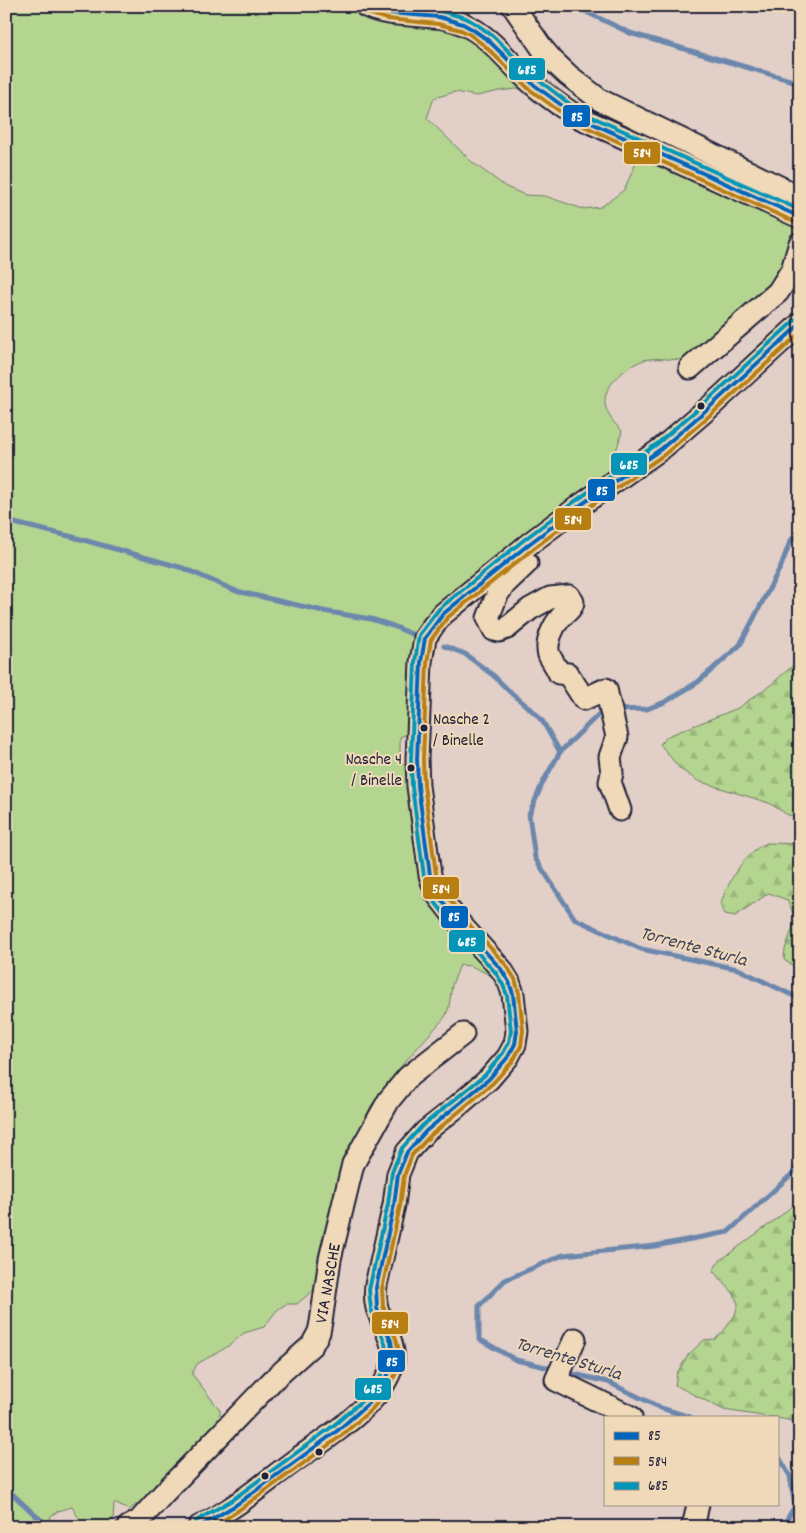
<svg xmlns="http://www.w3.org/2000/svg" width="806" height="1533" viewBox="0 0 806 1533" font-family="Dekko,sans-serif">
	<defs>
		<pattern id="forest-firs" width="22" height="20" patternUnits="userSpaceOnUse" patternTransform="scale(1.25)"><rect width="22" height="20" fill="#b4d58f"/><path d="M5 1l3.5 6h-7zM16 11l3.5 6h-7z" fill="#9ab77c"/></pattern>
	</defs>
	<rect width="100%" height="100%" fill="#e2cfc7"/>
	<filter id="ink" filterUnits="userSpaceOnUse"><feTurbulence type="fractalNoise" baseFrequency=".02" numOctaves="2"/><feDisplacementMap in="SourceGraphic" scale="10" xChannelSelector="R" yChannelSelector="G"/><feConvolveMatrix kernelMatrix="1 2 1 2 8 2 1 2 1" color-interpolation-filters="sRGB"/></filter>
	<g filter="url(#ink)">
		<!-- green -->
		<path fill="#b4d58f" stroke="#6b7c65" d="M6,6H358L449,28L482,46L525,88L499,91L477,96L455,92L434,98L427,118L472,162L506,187L525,195L545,196L583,209L601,207L624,190L639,156L788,224L799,231L796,241L774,285L688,360C677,360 653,357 644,360C624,367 594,391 609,415C612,421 617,426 622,431L609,475L429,614L410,733L400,737V762L406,766L429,896L492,971V976L471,966L460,965L452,985L449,1007L445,1017L403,1064L371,1106L349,1153L330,1210L317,1262L316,1288L297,1304H286L277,1310L264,1327L244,1333L227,1347L197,1364L192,1374L220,1410V1421L145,1498L129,1510L114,1503L113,1520C104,1527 91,1530 82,1521C78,1518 75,1512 72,1507L58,1511L50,1517L54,1527H6Z"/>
		<!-- forest -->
		<g fill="url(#forest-firs)" stroke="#6b7c65">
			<path d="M800,659V816L788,815L769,803L698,781L680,769L660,744L668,736L738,708L772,684Z"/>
			<path d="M767,843L800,844V970L784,960L785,949L796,919L787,900L769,893L735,916L725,914L720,905C729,881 743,853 767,843Z"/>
			<path d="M800,1199V1425L788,1420L777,1418V1417H769L724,1410L675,1385L677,1373L688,1355L704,1340L715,1339L723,1332L735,1315L738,1304L734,1294L713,1271L718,1262L779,1217Z"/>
		</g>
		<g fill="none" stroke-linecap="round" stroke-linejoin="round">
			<!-- stream -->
			<g stroke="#6c87ac" stroke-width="5">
				<path d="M574,6L630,33L800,83"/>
				<path d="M6,521L73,537L183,568L236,591L323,611L371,619L393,626L421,638"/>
				<path d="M444,646L465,654L494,676L509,691L536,714L543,722L560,752"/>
				<path d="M616,710L647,709L665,702L698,682L740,645L781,566L790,542L800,528"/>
				<path d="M607,712L599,714L560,752L543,782L529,815L535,858L575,919L641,949L738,969L800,999"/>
				<path d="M554,1369L516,1360L479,1339V1306L505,1280L563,1255L655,1246L728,1232L793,1173L800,1160"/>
				<path d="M565,1372L608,1382L661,1408L690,1417"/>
				<path d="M777,1454L790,1476L795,1506L782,1527"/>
				<path d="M6,1488L35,1515L50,1527"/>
			</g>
			<!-- minor casing -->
			<g stroke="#22223b" stroke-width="25">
				<g id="minor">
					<path d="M366,6C396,21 432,10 463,24C489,35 507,60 527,79C542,93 559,105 576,116L800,217"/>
					<path d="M513,6L542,48L553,61L568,75L600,100L800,197"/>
					<path d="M690,368L778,292L792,270L800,243"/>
					<path d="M527,563L505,584L497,595L488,618L494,630L499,631L507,628L530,609L550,598L569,596L573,602C572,609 566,612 561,617C553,626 545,643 549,655C552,661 556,666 559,673L568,674L584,699L606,689L617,737L610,757L612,773L610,782L620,810"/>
					<path d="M575,1339L556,1380L631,1417"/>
					<path d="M128,1527L139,1521L163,1494L273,1380L312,1345L319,1332L321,1322L330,1259L353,1164L389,1100L408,1077L463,1034"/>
					<path d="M199,1527C233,1510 263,1484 293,1462C318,1444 357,1419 376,1395C383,1387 391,1373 393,1362C396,1343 382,1325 377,1308C375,1300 375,1293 376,1285L394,1205L398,1174L407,1152L426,1131L454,1109L489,1079L508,1057L515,1044L517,1031L513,994L509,982L501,969L461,925L436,893L430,875L418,786L417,759L421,662L425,638L433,626L443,614L529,544L578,507L661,449L712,405L800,324"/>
					<path d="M692,1527L695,1519L698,1504"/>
				</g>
			</g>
			<!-- minor -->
			<use href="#minor" stroke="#f0d9b8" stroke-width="21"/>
			<!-- bus-1 casing -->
			<g stroke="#f0d9b8" stroke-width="8">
				<g id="bus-1">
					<path d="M367,6L389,13L439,17L463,24L472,29L489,41L533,84L576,116L800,217"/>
					<path d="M199,1527L236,1505L337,1431L368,1404L381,1388L390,1371L393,1355L391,1341L377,1308L376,1288L394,1205L398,1174L407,1152L426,1131L489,1079L508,1057L515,1044L517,1031L513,994L509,982L501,969L461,925L436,893L430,875L418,786L417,759L421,662L425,638L443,614L529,544L578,507L661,449L712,405L800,324"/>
				</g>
			</g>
			<!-- bus-2 casing -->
			<g stroke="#f0d9b8" stroke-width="8">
				<g id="bus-2">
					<path d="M364,12L388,19L438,24L461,30L469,34L485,46L529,89L573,121L797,223"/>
					<path d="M213,1527L239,1510L341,1436L372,1409L387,1391L396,1373L400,1355L396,1339L383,1306L382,1289L400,1206L404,1176L412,1155L430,1136L493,1083L513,1061L521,1046L523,1030L519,993L515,979L506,965L466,921L442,890L436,874L424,785L423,759L427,663L431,640L447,618L533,549L582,512L665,454L716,410L800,333"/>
				</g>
			</g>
			<!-- bus-3 casing -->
			<g stroke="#f0d9b8" stroke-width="8">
				<g id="bus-3">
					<path d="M387,6L440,11L466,18L476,24L493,36L537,79L579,111L800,210"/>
					<path d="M196,1521L232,1500L333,1426L363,1400L376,1385L385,1368L387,1355L385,1343L371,1309L369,1290L388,1204L392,1172L402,1148L422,1126L485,1075L503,1053L509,1042L511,1031L507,995L503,985L496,973L456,929L431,897L424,876L412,787L411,759L415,662L419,635L439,609L525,539L574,502L657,444L708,400L796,319"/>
				</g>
			</g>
			<!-- bus-1 -->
			<use href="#bus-1" stroke="#0065bd" stroke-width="4"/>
			<!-- bus-2 -->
			<use href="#bus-2" stroke="#b77e12" stroke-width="4"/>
			<!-- bus-3 -->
			<use href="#bus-3" stroke="#0595b8" stroke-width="4"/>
		</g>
	</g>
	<!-- markers -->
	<g fill="#22223b" stroke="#f0d9b8" stroke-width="2">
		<circle cx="701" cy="406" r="4.5"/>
		<circle cx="424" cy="728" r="4.5"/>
		<circle cx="411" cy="768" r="4.5"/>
		<circle cx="319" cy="1452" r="4.5"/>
		<circle cx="265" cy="1476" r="4.5"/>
	</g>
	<g text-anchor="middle" stroke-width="4" stroke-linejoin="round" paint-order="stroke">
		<!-- bus labels -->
		<g font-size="17" fill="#22223b" stroke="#f0d9b8" text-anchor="start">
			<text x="433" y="724">Nasche 2<tspan x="433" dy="21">/ Binelle</tspan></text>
			<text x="402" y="764" text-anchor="end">Nasche 4<tspan x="402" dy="21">/ Binelle</tspan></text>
		</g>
		<!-- street labels -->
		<g font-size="18" fill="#22223b" stroke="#f0d9b8">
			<text transform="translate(327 1283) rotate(-80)" y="6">VIA NASCHE</text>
		</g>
		<!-- water labels -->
		<g font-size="19" font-style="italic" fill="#3b4461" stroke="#f0d9b8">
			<text transform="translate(694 945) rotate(15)" y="7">Torrente Sturla</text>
			<text transform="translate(569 1357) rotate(17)" y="7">Torrente Sturla</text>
		</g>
	</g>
	<g stroke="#f0d9b8" stroke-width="2">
		<rect x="508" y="57" width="38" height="24" rx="5" fill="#0595b8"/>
		<rect x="562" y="104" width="29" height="24" rx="5" fill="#0065bd"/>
		<rect x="623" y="141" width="38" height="24" rx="5" fill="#b77e12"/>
		<rect x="610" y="452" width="38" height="24" rx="5" fill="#0595b8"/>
		<rect x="587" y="478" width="29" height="24" rx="5" fill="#0065bd"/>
		<rect x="554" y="507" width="38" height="24" rx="5" fill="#b77e12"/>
		<rect x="422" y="876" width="38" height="24" rx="5" fill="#b77e12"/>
		<rect x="440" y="905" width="29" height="24" rx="5" fill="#0065bd"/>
		<rect x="448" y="929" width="38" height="24" rx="5" fill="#0595b8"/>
		<rect x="371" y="1311" width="38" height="24" rx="5" fill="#b77e12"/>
		<rect x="377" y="1349" width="29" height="24" rx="5" fill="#0065bd"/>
		<rect x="354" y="1377" width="38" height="24" rx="5" fill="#0595b8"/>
	</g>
	<g font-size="14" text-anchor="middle" font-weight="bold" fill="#fff">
		<text x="527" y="74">685</text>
		<text x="577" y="121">85</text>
		<text x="642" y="157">584</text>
		<text x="629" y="469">685</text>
		<text x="602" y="495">85</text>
		<text x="573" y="524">584</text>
		<text x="441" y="893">584</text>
		<text x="454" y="921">85</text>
		<text x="467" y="946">685</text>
		<text x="390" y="1328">584</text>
		<text x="392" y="1366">85</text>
		<text x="373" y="1393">685</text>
	</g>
	<!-- margin -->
	<rect width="806" height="1533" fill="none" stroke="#f0d9b8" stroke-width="25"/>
	<rect x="12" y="12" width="781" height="1508" fill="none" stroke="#22223b" stroke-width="2" filter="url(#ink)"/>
	<!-- legend -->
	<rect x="604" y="1416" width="175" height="90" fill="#f0d9b8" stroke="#9e9086"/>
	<rect x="614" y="1432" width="25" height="8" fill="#0065bd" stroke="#9e9086"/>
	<text x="648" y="1440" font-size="15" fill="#22223b">85</text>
	<rect x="614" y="1457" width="25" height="8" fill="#b77e12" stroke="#9e9086"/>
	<text x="648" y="1466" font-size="15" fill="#22223b">584</text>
	<rect x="614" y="1482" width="25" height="8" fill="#0595b8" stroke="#9e9086"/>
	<text x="648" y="1490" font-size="15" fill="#22223b">685</text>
</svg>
